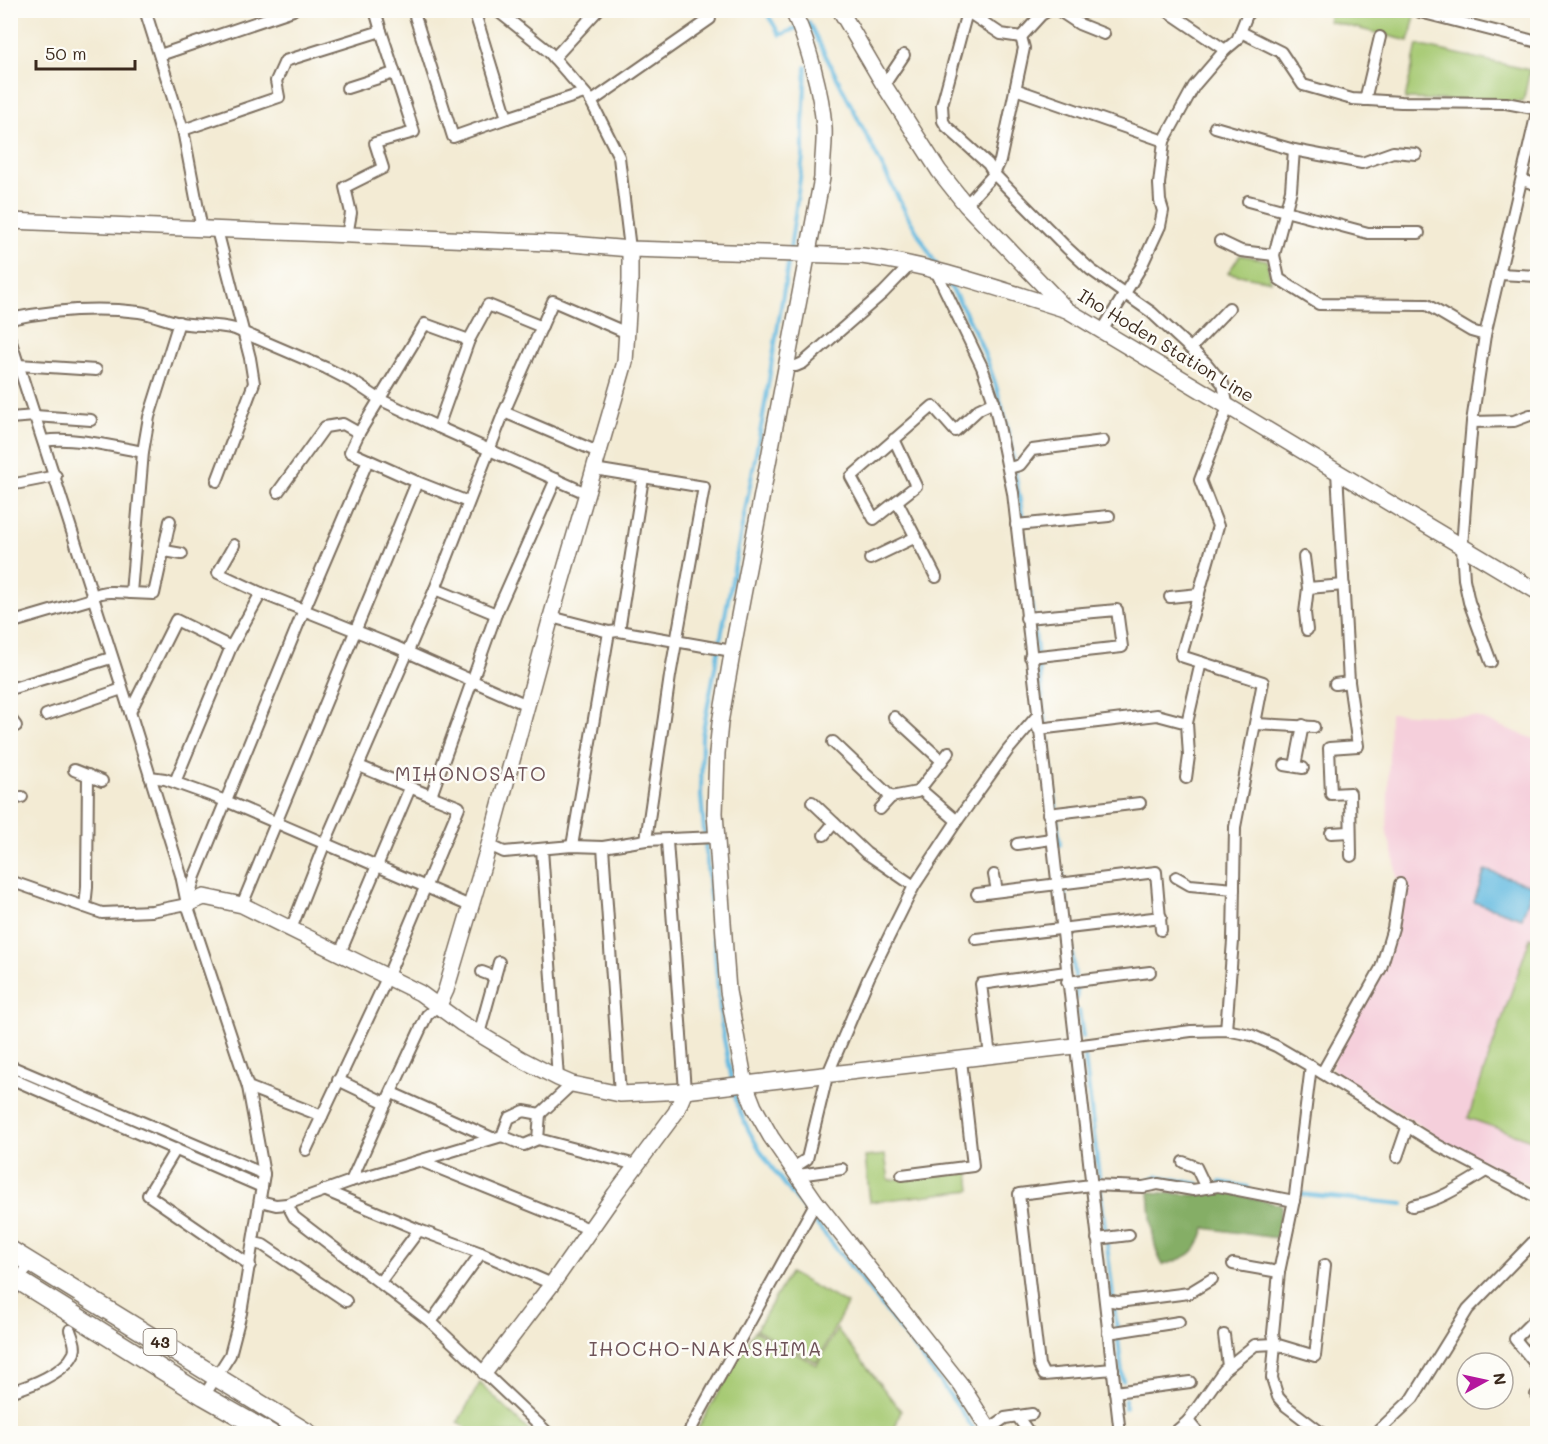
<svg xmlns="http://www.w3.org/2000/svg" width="1548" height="1444" viewBox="0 0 1548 1444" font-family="Mali,sans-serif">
	<rect width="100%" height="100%" fill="#fdfcf7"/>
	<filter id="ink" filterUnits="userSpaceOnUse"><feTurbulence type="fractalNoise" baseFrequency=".0167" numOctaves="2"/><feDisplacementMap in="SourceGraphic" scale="12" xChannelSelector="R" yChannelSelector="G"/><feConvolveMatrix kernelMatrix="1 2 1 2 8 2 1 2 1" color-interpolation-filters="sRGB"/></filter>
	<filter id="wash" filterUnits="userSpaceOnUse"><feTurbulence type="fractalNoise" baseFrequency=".008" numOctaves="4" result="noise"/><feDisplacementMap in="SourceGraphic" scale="24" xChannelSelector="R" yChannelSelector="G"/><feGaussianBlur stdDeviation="1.35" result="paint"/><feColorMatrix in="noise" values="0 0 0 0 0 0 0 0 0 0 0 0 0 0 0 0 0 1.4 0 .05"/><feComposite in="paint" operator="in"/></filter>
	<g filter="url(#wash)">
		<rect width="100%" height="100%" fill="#f3ebd4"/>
		<!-- built -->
		<path fill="#f5cfdb" d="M1390,713L1476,717L1537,740V1188L1444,1143L1431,1135V1132L1334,1073L1332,1066L1336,1052L1385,966L1407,882L1397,879L1394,856L1387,834Z"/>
		<!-- green -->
		<g fill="#a7ca74" stroke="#717a49" stroke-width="1.5">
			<path d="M1331,11H1416L1409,41L1328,21Z"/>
			<path d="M1417,45L1530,70L1523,102L1405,99Z"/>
			<path d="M1240,255L1267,260L1271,281L1228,273Z"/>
			<path d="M1530,938L1538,941V1129L1534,1141L1468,1118Z"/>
			<path d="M885,1155L889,1180L969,1172L971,1190L870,1202L865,1157Z"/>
			<path d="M790,1273L847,1304L817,1362L756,1330Z"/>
			<path d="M837,1329L901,1411L893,1433H695L754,1331L817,1365Z"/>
			<path d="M480,1383L531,1433H474L458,1422Z"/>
		</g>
		<!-- forest -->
		<path fill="#85ae66" stroke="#606c42" stroke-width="1.5" d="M1221,1191L1282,1205L1276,1238L1205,1228C1197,1255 1188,1257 1163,1265C1151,1247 1151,1213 1149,1192L1195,1195Z"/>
		<!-- water -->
		<path fill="#64bae0" stroke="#50727f" stroke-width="1.5" d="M1485,870L1533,886L1522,918L1474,902Z"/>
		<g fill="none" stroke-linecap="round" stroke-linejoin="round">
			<!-- stream -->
			<g stroke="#64bae0" stroke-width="4">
				<path d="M765,10L780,35L797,28"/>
				<path d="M809,23L906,213L937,266"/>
				<path d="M808,32L809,22"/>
				<path d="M790,250L803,157V123L806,67"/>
				<path d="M944,277C974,321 995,375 1007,426C1014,456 1017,488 1023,518"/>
				<path d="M1024,535L1026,564"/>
				<path d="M1030,592L1056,809"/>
				<path d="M1057,820L1060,845"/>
				<path d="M1062,870L1063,877"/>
				<path d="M1065,891L1069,922"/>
				<path d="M1070,934L1075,977"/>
				<path d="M1076,984L1077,999"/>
				<path d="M1079,1011L1083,1037"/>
				<path d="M1085,1057L1123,1381"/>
				<path d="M732,1081L721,1023L701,796L702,736L762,422L789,258"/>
				<path d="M733,1088C744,1145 803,1206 839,1252C886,1311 934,1370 977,1434"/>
				<path d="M1143,1182L1158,1176L1198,1184"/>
				<path d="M1220,1182L1248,1187"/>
				<path d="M1300,1194L1403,1204"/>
				<path d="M1125,1399V1408"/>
			</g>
		</g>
	</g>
	<g filter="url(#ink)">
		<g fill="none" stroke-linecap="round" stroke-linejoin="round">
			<!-- street casing -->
			<g stroke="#7b6e5e" stroke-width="14">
				<g id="street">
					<path d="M145,10L183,130L202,230"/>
					<path d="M413,10L453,137L507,118L474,10"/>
					<path d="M493,10L499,12L548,51L590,99L619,157L630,249"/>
					<path d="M965,10L1001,34L1021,37"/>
					<path d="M1058,10L1079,24L1104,34"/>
					<path d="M1166,10L1225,50"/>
					<path d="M967,12L942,105L943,121L946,126L988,164L994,174L1067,248L1091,270L1151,312L1206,363L1223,384L1228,407L1200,480L1218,526L1181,656L1263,682L1235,827L1233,941L1226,1030"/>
					<path d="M1420,12L1538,42"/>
					<path d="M1241,32L1281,52L1303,85L1352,99L1401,102L1506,103L1538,109"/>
					<path d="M1021,37L1041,15L1049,10"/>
					<path d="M160,55L293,10"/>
					<path d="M554,58L598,10"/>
					<path d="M884,85L904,55"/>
					<path d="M347,88L394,73"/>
					<path d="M1015,89L1164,141"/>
					<path d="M1365,100L1380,37"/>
					<path d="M591,102L710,19L697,10"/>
					<path d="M507,118L584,93"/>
					<path d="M1215,127L1294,150L1362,163L1393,152L1416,154"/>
					<path d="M183,130L279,97L276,81L285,61L381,31L375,10"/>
					<path d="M1294,150L1291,190L1274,255L1279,279L1319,304L1427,305L1471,331L1485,335"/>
					<path d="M1522,180L1538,185"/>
					<path d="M1248,201L1368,233H1419"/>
					<path d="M966,205L994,174L1000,161L1024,48L1021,37"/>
					<path d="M217,230L250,358L254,383L217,481"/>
					<path d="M347,236L351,213L345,187L383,168L375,143L414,132L381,31"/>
					<path d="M1220,241L1241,251L1274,255"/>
					<path d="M935,269L982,367L994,402L1013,493L1120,1434"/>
					<path d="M1499,274L1538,276"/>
					<path d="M10,319C53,310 96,307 139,312C153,314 166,320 180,323C198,326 216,324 235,329L326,368L355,383L379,399L438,427L586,493"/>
					<path d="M1102,331L1141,267L1160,226L1163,211L1160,201L1159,184L1164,141L1194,86L1225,50L1237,40L1249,10"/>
					<path d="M10,339L130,712L181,875L187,904L248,1087L264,1174L241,1313L230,1355L204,1396"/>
					<path d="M1191,348L1229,308"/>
					<path d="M18,365L96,370"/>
					<path d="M787,366H796L803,363L883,293L912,263"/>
					<path d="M504,412L598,452"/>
					<path d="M10,418L35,416L91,420"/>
					<path d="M1472,422L1514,421L1530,415H1538"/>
					<path d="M438,427L469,340L488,305L542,327"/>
					<path d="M894,439L916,486L874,519L851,477L933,406L955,431L979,409L994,402"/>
					<path d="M44,441C72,436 115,447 143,452"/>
					<path d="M1009,468L1020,465L1032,450L1103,441"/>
					<path d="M594,469L704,487L670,676L646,840"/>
					<path d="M1337,472L1349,682L1358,746L1329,748L1331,794L1350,793L1351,856"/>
					<path d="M417,482L468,502"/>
					<path d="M10,485L56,476"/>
					<path d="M278,492L325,427L343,424L359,433"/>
					<path d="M897,501L936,577"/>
					<path d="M1016,525L1109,516"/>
					<path d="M234,545L218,573L261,593"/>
					<path d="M165,551L182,554"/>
					<path d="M1304,557L1308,588L1305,613L1307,630"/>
					<path d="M870,559L916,537"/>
					<path d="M1308,588L1344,585"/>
					<path d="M131,593L154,594L170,521"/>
					<path d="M1170,597L1199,594"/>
					<path d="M496,614L556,479"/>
					<path d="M551,617L609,632L619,631L732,651"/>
					<path d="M1026,618L1117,610L1122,647L1030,657"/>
					<path d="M10,623L88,600C100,589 115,592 131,593L143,452L149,417L179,322"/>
					<path d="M619,631L643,478"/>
					<path d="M1491,662L1469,602L1464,579L1462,548L1466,492L1472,422L1485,335L1538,108"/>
					<path d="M1335,684L1349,682"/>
					<path d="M10,689L111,658"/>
					<path d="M130,712L176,620L231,647"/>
					<path d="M46,715L122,689"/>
					<path d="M894,717L942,761"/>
					<path d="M10,718L16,726"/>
					<path d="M1256,724L1314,727"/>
					<path d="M1038,729L1157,715L1187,723"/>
					<path d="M833,742L891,797L917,792L920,789L957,821"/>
					<path d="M1285,765L1303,768"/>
					<path d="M359,766L431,796L496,614L435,589"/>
					<path d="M1295,766L1303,725"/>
					<path d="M74,770L102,781"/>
					<path d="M150,777L165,779L226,801L470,906"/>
					<path d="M1186,778L1189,756L1187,723L1201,662"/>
					<path d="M175,782L231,647L261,593L396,647L527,705"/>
					<path d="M920,789L949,752"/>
					<path d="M10,800L22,797"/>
					<path d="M812,802L866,853L914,886"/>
					<path d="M880,809L891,797"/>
					<path d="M1048,814L1140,803"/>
					<path d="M1331,833L1350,832"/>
					<path d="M824,835L834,823"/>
					<path d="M667,841L685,1091"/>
					<path d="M1017,844L1051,839"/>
					<path d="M489,845L504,852L572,846L603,847L646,840L717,837"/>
					<path d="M572,846L609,632"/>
					<path d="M603,847L620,1094"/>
					<path d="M542,849L558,1078"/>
					<path d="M994,875L997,891"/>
					<path d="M1176,877L1190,885L1234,889"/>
					<path d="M10,881L102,913L152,911L187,904L195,876L304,610L368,460L350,452L359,433L425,324L469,340"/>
					<path d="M977,894L1156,872L1161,930"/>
					<path d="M242,905L417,482L368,460"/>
					<path d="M85,907L87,887L88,775"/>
					<path d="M291,929L324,845L435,589L504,412L553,301L627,333"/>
					<path d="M976,939L1161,917"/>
					<path d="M340,953L410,788"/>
					<path d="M482,972L495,977"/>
					<path d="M1067,982L1150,972"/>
					<path d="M479,1034L499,962"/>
					<path d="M1074,1046L1191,1031L1226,1030L1251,1035L1276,1046L1322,1073L1439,1146L1538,1198"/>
					<path d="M990,1056L981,984L1066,972"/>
					<path d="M10,1066L264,1174"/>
					<path d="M1311,1066L1295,1195L1279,1272L1273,1333L1275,1344L1272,1378L1278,1397L1286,1406L1323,1434"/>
					<path d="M1322,1073L1381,968L1393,928L1400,884"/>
					<path d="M10,1078L262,1187"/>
					<path d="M338,1080L386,1103"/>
					<path d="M248,1087L322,1116"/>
					<path d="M392,1093L492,1138"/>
					<path d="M502,1136L524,1145L538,1139L540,1114"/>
					<path d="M538,1139L636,1165"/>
					<path d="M176,1149L148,1195L250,1265"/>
					<path d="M306,1150L387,978L459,807L431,796"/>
					<path d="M1397,1157L1408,1125"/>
					<path d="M421,1161L589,1229"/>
					<path d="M1183,1162L1196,1167L1206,1188"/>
					<path d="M793,1168L807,1159L827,1076L869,977L914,886L957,821L1008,750L1037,716"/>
					<path d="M798,1175L842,1169"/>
					<path d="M902,1175L973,1166L961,1060"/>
					<path d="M351,1181L386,1103L427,1015L439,1005"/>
					<path d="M324,1190L419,1230"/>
					<path d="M260,1201L276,1205L287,1204L351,1181L502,1136L509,1118L524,1111L540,1114L572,1084"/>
					<path d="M287,1204L294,1217L431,1322L549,1434"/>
					<path d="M1412,1206C1439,1201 1463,1185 1486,1171"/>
					<path d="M1097,1239L1129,1235"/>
					<path d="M254,1243L263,1245L346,1301"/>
					<path d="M1233,1264L1279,1272"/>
					<path d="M380,1282L419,1230L481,1253L552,1284"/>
					<path d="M10,1295L30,1262"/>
					<path d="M1105,1300L1118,1302L1189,1293L1212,1279"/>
					<path d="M1538,1316L1515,1339L1538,1367"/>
					<path d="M431,1322L481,1253"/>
					<path d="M1108,1333L1179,1322"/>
					<path d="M1224,1335L1228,1366"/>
					<path d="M1113,1369L1044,1375L1039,1365L1019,1194L1091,1185L1143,1187L1158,1184L1193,1190L1218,1186L1294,1201"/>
					<path d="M10,1392C30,1386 65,1373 74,1353C77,1345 72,1337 70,1330"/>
					<path d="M1115,1392L1190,1382"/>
					<path d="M1536,1395L1538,1394"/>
					<path d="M1017,1416L1030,1434"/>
					<path d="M1188,1421L1224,1370L1255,1345L1275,1344L1315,1356L1325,1265"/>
					<path d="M989,1429L1005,1418L1032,1414"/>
					<path d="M688,1434L816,1202"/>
					<path d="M1173,1434L1188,1421L1199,1434"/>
					<path d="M1375,1434L1413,1398L1468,1309L1538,1237"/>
				</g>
			</g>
			<!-- secondary casing -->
			<g stroke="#7b6e5e" stroke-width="18">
				<g id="secondary">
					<path d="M792,10C807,37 822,96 824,127C825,144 822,161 822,178L735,637L720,723L717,753L715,813L728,991L745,1084L754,1107L771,1137L816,1202L961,1385L992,1434"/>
					<path d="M840,10L884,85L939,171L966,205L1067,310L1538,592"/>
					<path d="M10,221L572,244L630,249L862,256C933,265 999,289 1067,310"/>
					<path d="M187,904L204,897L242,905L420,993L461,1023L521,1059L558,1078L572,1084L620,1094L685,1091L1074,1046"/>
					<path d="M439,1005L446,990L489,845L551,617L625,362L630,280V249"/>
					<path d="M485,1372L552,1284L615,1194L676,1112L685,1091"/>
				</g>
			</g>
			<!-- primary casing -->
			<g stroke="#7b6e5e" stroke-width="21">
				<g id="primary">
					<path d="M10,1250L309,1434"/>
					<path d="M10,1275L204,1396L271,1434"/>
				</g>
			</g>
			<!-- street -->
			<use href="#street" stroke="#fff" stroke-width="10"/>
			<!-- secondary -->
			<use href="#secondary" stroke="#fff" stroke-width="15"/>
			<!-- primary -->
			<use href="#primary" stroke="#fff" stroke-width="18"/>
		</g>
	</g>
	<g text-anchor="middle" stroke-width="5" stroke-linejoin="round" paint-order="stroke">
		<!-- shield labels -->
		<rect fill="#fdfcf7" stroke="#75695f" stroke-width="1.5" x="143.5" y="1329" width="33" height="26" rx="4.5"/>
		<g font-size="16" font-weight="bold" fill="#3b2a1e">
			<text x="160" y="1348">43</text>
		</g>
		<!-- street labels -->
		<g font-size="18" fill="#3b2a1e" stroke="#fdfcf7">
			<text transform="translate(1166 346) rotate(31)" y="6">Iho Hoden Station Line</text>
		</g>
		<!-- neighbourhood labels -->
		<g font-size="20" letter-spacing="1.5" fill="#6e5358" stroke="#fdfcf7">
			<text x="471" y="781">MIHONOSATO</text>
			<text x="706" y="1356">IHOCHO-NAKASHIMA</text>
		</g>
	</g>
	<!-- margin -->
	<rect width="1548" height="1444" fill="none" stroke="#fdfcf7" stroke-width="36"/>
	<!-- north arrow -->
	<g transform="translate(1485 1381) rotate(82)"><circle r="28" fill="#fdfcf7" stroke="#afa8a0" stroke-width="1.5"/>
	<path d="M0-4.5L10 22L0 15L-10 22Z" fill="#b5179e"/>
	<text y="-9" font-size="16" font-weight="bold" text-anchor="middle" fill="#3b2a1e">N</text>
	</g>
	<!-- scale -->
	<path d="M36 60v9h99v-9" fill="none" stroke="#3b2a1e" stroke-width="3"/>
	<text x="45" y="60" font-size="18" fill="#3b2a1e" stroke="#fdfcf7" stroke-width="4.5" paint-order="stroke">50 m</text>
</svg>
